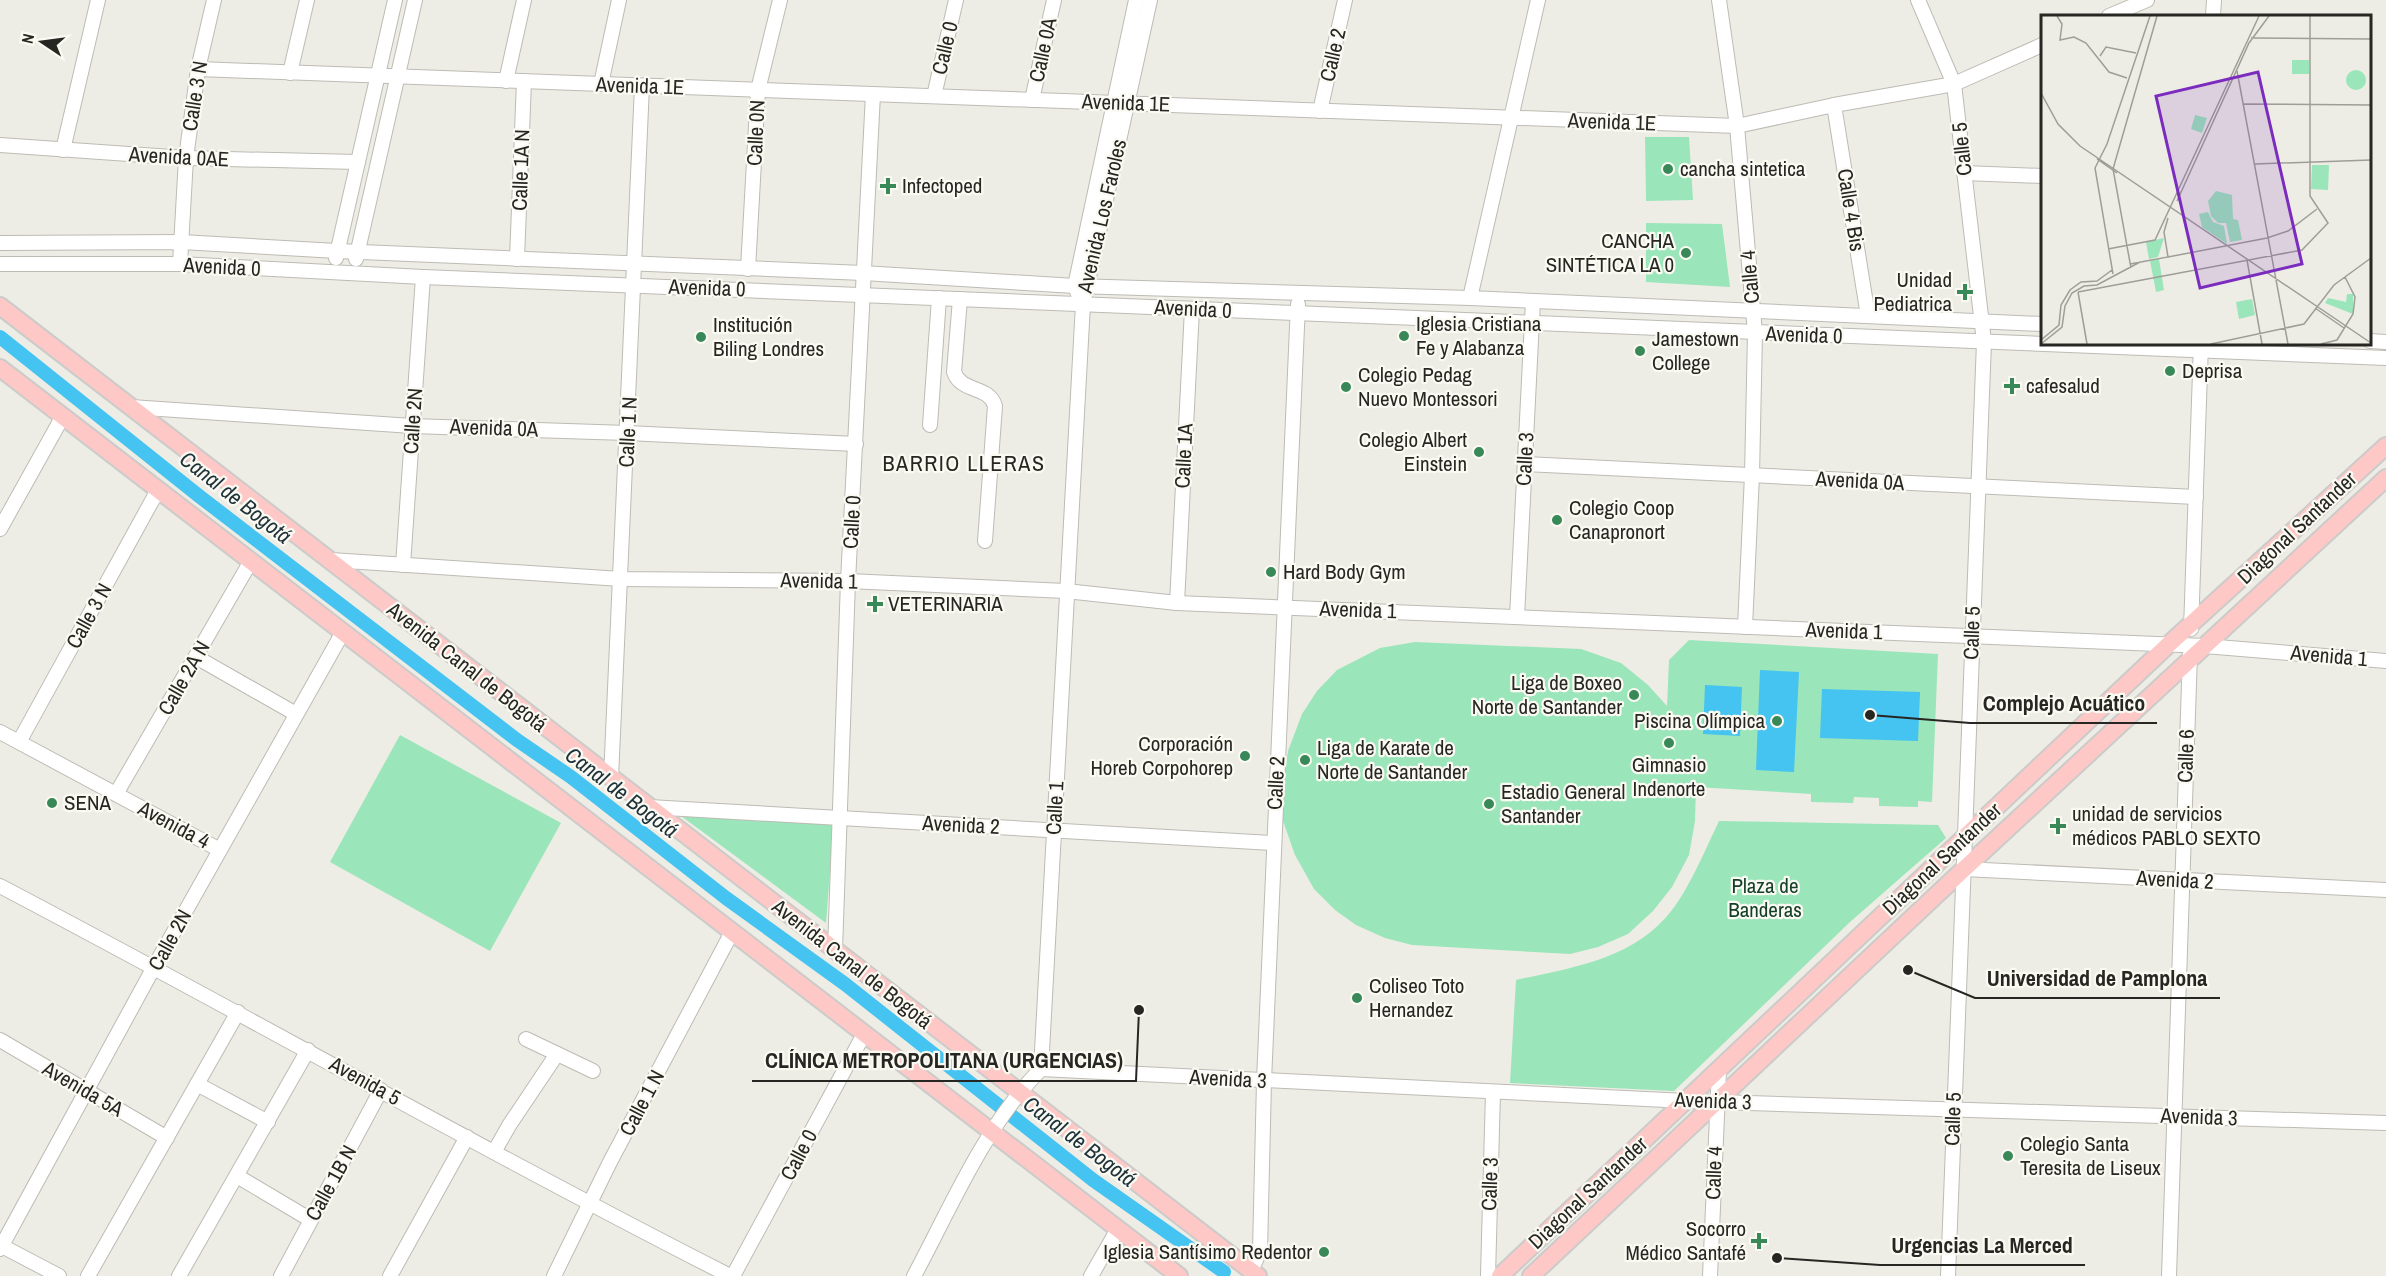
<svg xmlns="http://www.w3.org/2000/svg" width="2386" height="1276" viewBox="0 0 2386 1276" font-family="'Archivo Narrow',sans-serif">
	<rect width="100%" height="100%" fill="#eeede5"/>
	<!-- green -->
	<g fill="#9ae5ba">
		<path d="M1645,137H1689L1693,200L1646,201Z"/>
		<path d="M1646,223L1722,224L1730,287L1646,282Z"/>
		<path d="M1689,640L1938,654L1932,802L1918,801V807L1879,806V798L1854,797L1853,803L1811,802V794L1696,787L1695,821L1689,855L1672,887L1653,911L1628,934L1598,947L1570,954L1412,945L1385,938L1356,925L1335,910L1314,889L1295,855L1283,821V783L1288,751L1302,714L1317,691L1337,670L1380,648L1415,642L1581,649L1621,663L1648,685L1667,706L1669,660Z"/>
		<path d="M400,735L561,823L490,951L330,862Z"/>
		<path d="M673,810L834,819L826,923Z"/>
		<path d="M1719,821L1938,825L1946,838L1850,922L1674,1091L1510,1083L1516,980C1571,968 1635,959 1672,910C1690,887 1706,848 1719,821Z"/>
	</g>
	<!-- water -->
	<g fill="#45c3f1">
		<path d="M1760,670L1799,672L1794,772L1756,770Z"/>
		<path d="M1705,685L1742,687L1740,736L1703,734Z"/>
		<path d="M1822,689L1920,692L1918,741L1820,738Z"/>
	</g>
	<g fill="none" stroke-linecap="round" stroke-linejoin="round">
		<!-- canal -->
		<path stroke="#45c3f1" stroke-width="14" d="M0,337L199,496L517,740L571,777L726,898L845,984L1093,1180L1224,1272"/>
		<!-- minor casing -->
		<g stroke="#bdbbb4" stroke-width="16">
			<g id="minor">
				<path d="M1719,0L1737,126L1755,333L1752,475L1745,627"/>
				<path d="M1918,0L1954,84L1984,342L1948,1276"/>
				<path d="M2109,16L2147,0"/>
				<path d="M2213,16L2214,0"/>
				<path d="M198,69L1737,126L1834,105L1954,84L2042,45"/>
				<path d="M290,73L307,0"/>
				<path d="M506,81L524,0"/>
				<path d="M601,84L619,0"/>
				<path d="M934,96L956,0"/>
				<path d="M1032,100L1054,0"/>
				<path d="M1834,105L1868,316"/>
				<path d="M1320,111L1345,0"/>
				<path d="M0,145L186,158L358,162"/>
				<path d="M63,150L98,0"/>
				<path d="M1964,173L2042,176"/>
				<path d="M0,243L181,242L337,251L863,273L1075,286L1470,298L2042,324"/>
				<path d="M336,258L395,0"/>
				<path d="M356,259L415,0"/>
				<path d="M517,259L524,81"/>
				<path d="M0,264H180L423,277L2386,358"/>
				<path d="M180,264L186,158L198,69L214,0"/>
				<path d="M748,269L758,90L780,0"/>
				<path d="M1078,294L1075,286L1136,0"/>
				<path d="M1470,298L1538,0"/>
				<path d="M960,299L954,372C961,393 989,385 995,406L985,541"/>
				<path d="M2370,341L2386,342"/>
				<path d="M131,407L412,426L627,433L856,444"/>
				<path d="M930,425L939,298"/>
				<path d="M1525,464L2196,497"/>
				<path d="M0,529L63,416"/>
				<path d="M331,560L621,579L848,581L1066,591L1177,603L2205,646L2386,661"/>
				<path d="M403,565L423,277"/>
				<path d="M1177,603L1192,309"/>
				<path d="M1517,617L1533,301"/>
				<path d="M2191,629L2201,344"/>
				<path d="M196,657L296,714"/>
				<path d="M0,732L220,850"/>
				<path d="M19,742L158,490"/>
				<path d="M611,778L642,86"/>
				<path d="M116,794L251,561"/>
				<path d="M649,807L1273,843"/>
				<path d="M1964,869L2386,890"/>
				<path d="M0,886C244,1014 484,1151 730,1276"/>
				<path d="M835,950L848,581L873,94"/>
				<path d="M526,1039L593,1071"/>
				<path d="M0,1040L167,1138"/>
				<path d="M1041,1069L1686,1101L2386,1123"/>
				<path d="M197,1084L268,1122"/>
				<path d="M494,1152L510,1124L557,1054"/>
				<path d="M237,1176L311,1220"/>
				<path d="M0,1245L59,1276"/>
				<path d="M0,1249L154,967L343,632"/>
				<path d="M1251,1271L1260,1251L1264,1081L1298,304"/>
				<path d="M88,1276L238,1012"/>
				<path d="M179,1276L308,1050"/>
				<path d="M281,1276L381,1090"/>
				<path d="M390,1276L467,1137"/>
				<path d="M554,1276L610,1162L732,932"/>
				<path d="M733,1276L864,1034"/>
				<path d="M914,1276C952,1205 984,1127 1041,1069L1083,304L1150,0"/>
				<path d="M1091,1276L1118,1229"/>
				<path d="M1488,1276L1493,1092"/>
				<path d="M1710,1276L1719,1070"/>
				<path d="M2169,1276L2190,654"/>
			</g>
		</g>
		<!-- major casing -->
		<g stroke="#cbcbca" stroke-width="20">
			<g id="major">
				<path d="M0,306L1258,1276"/>
				<path d="M0,368L1179,1276"/>
				<path d="M1500,1276L2168,645L2386,446"/>
				<path d="M1531,1276L1964,869L2386,478"/>
			</g>
		</g>
		<!-- minor -->
		<use href="#minor" stroke="#fff" stroke-width="14"/>
		<!-- major -->
		<use href="#major" stroke="#fdc8c6" stroke-width="16"/>
	</g>
	<!-- markers -->
	<g fill="#388858" stroke="#fbfaf2" stroke-width="2">
		<circle cx="1668" cy="169" r="6"/>
		<path d="M885 177h6v6h6v6h-6v6h-6v-6h-6v-6h6z"/>
		<circle cx="1686" cy="253" r="6"/>
		<path d="M1962 283h6v6h6v6h-6v6h-6v-6h-6v-6h6z"/>
		<circle cx="1404" cy="336" r="6"/>
		<circle cx="701" cy="337" r="6"/>
		<circle cx="1640" cy="351" r="6"/>
		<circle cx="2170" cy="371" r="6"/>
		<path d="M2009 377h6v6h6v6h-6v6h-6v-6h-6v-6h6z"/>
		<circle cx="1346" cy="387" r="6"/>
		<circle cx="1479" cy="452" r="6"/>
		<circle cx="1557" cy="520" r="6"/>
		<circle cx="1271" cy="572" r="6"/>
		<path d="M872 595h6v6h6v6h-6v6h-6v-6h-6v-6h6z"/>
		<circle cx="1634" cy="695" r="6"/>
		<circle cx="1777" cy="721" r="6"/>
		<circle cx="1669" cy="743" r="6"/>
		<circle cx="1245" cy="756" r="6"/>
		<circle cx="1305" cy="760" r="6"/>
		<circle cx="52" cy="803" r="6"/>
		<circle cx="1489" cy="804" r="6"/>
		<path d="M2055 817h6v6h6v6h-6v6h-6v-6h-6v-6h6z"/>
		<circle cx="1357" cy="998" r="6"/>
		<circle cx="2008" cy="1156" r="6"/>
		<path d="M1756 1232h6v6h6v6h-6v6h-6v-6h-6v-6h6z"/>
		<circle cx="1324" cy="1252" r="6"/>
	</g>
	<g text-anchor="middle" stroke-width="4.5" stroke-linejoin="round" paint-order="stroke">
		<!-- street labels -->
		<g font-size="21" fill="#262623" stroke="#fbfaf2">
			<text transform="translate(945 48) rotate(-77)" y="7">Calle 0</text>
			<text transform="translate(1043 50) rotate(-78)" y="7">Calle 0A</text>
			<text transform="translate(1333 55) rotate(-77)" y="7">Calle 2</text>
			<text transform="translate(640 86) rotate(2)" y="7">Avenida 1E</text>
			<text transform="translate(195 96) rotate(-81)" y="7">Calle 3 N</text>
			<text transform="translate(1126 103) rotate(2)" y="7">Avenida 1E</text>
			<text transform="translate(1612 122) rotate(2)" y="7">Avenida 1E</text>
			<text transform="translate(756 133) rotate(-87)" y="7">Calle 0N</text>
			<text transform="translate(1962 149) rotate(-96)" y="7">Calle 5</text>
			<text transform="translate(179 157) rotate(3)" y="7">Avenida 0AE</text>
			<text transform="translate(521 170) rotate(-88)" y="7">Calle 1A N</text>
			<text transform="translate(1851 210) rotate(81)" y="7">Calle 4 Bis</text>
			<text transform="translate(1102 216) rotate(-77)" y="7">Avenida Los Faroles</text>
			<text transform="translate(222 267) rotate(3)" y="7">Avenida 0</text>
			<text transform="translate(1750 277) rotate(-95)" y="7">Calle 4</text>
			<text transform="translate(707 288) rotate(2)" y="7">Avenida 0</text>
			<text transform="translate(1193 309) rotate(3)" y="7">Avenida 0</text>
			<text transform="translate(1804 335) rotate(2)" y="7">Avenida 0</text>
			<text transform="translate(413 421) rotate(-86)" y="7">Calle 2N</text>
			<text transform="translate(494 428) rotate(2)" y="7">Avenida 0A</text>
			<text transform="translate(628 432) rotate(-87)" y="7">Calle 1 N</text>
			<text transform="translate(1184 456) rotate(-87)" y="7">Calle 1A</text>
			<text transform="translate(1525 459) rotate(-87)" y="7">Calle 3</text>
			<text transform="translate(1860 481) rotate(3)" y="7">Avenida 0A</text>
			<text transform="translate(852 522) rotate(-87)" y="7">Calle 0</text>
			<text transform="translate(2297 528) rotate(-43)" y="7">Diagonal Santander</text>
			<text transform="translate(819 581) rotate(1)" y="7">Avenida 1</text>
			<text transform="translate(1358 610) rotate(2)" y="7">Avenida 1</text>
			<text transform="translate(89 616) rotate(-61)" y="7">Calle 3 N</text>
			<text transform="translate(1844 631) rotate(2)" y="7">Avenida 1</text>
			<text transform="translate(1972 633) rotate(-88)" y="7">Calle 5</text>
			<text transform="translate(2329 656) rotate(5)" y="7">Avenida 1</text>
			<text transform="translate(467 667) rotate(38)" y="7">Avenida Canal de Bogotá</text>
			<text transform="translate(184 678) rotate(-60)" y="7">Calle 2A N</text>
			<text transform="translate(2186 756) rotate(-88)" y="7">Calle 6</text>
			<text transform="translate(1276 783) rotate(-87)" y="7">Calle 2</text>
			<text transform="translate(1055 808) rotate(-87)" y="7">Calle 1</text>
			<text transform="translate(174 825) rotate(28)" y="7">Avenida 4</text>
			<text transform="translate(961 825) rotate(3)" y="7">Avenida 2</text>
			<text transform="translate(1942 859) rotate(-43)" y="7">Diagonal Santander</text>
			<text transform="translate(2175 880) rotate(3)" y="7">Avenida 2</text>
			<text transform="translate(170 940) rotate(-61)" y="7">Calle 2N</text>
			<text transform="translate(852 964) rotate(38)" y="7">Avenida Canal de Bogotá</text>
			<text transform="translate(1228 1079) rotate(3)" y="7">Avenida 3</text>
			<text transform="translate(365 1081) rotate(29)" y="7">Avenida 5</text>
			<text transform="translate(83 1089) rotate(30)" y="7">Avenida 5A</text>
			<text transform="translate(1713 1101) rotate(2)" y="7">Avenida 3</text>
			<text transform="translate(642 1103) rotate(-62)" y="7">Calle 1 N</text>
			<text transform="translate(2199 1117) rotate(2)" y="7">Avenida 3</text>
			<text transform="translate(1953 1119) rotate(-88)" y="7">Calle 5</text>
			<text transform="translate(799 1155) rotate(-62)" y="7">Calle 0</text>
			<text transform="translate(1714 1173) rotate(-88)" y="7">Calle 4</text>
			<text transform="translate(331 1183) rotate(-61)" y="7">Calle 1B N</text>
			<text transform="translate(1490 1184) rotate(-88)" y="7">Calle 3</text>
			<text transform="translate(1588 1193) rotate(-43)" y="7">Diagonal Santander</text>
		</g>
		<!-- poi labels -->
		<g font-size="21" fill="#262623" stroke="#fbfaf2" text-anchor="start">
			<text x="1680" y="176">cancha sintetica</text>
			<text x="902" y="193">Infectoped</text>
			<text x="1674" y="248" text-anchor="end">CANCHA<tspan x="1674" dy="24">SINTÉTICA LA 0</tspan></text>
			<text x="1952" y="287" text-anchor="end">Unidad<tspan x="1952" dy="24">Pediatrica</tspan></text>
			<text x="1416" y="331">Iglesia Cristiana<tspan x="1416" dy="24">Fe y Alabanza</tspan></text>
			<text x="713" y="332">Institución<tspan x="713" dy="24">Biling Londres</tspan></text>
			<text x="1652" y="346">Jamestown<tspan x="1652" dy="24">College</tspan></text>
			<text x="2182" y="378">Deprisa</text>
			<text x="1358" y="382">Colegio Pedag<tspan x="1358" dy="24">Nuevo Montessori</tspan></text>
			<text x="2026" y="393">cafesalud</text>
			<text x="1467" y="447" text-anchor="end">Colegio Albert<tspan x="1467" dy="24">Einstein</tspan></text>
			<text x="1569" y="515">Colegio Coop<tspan x="1569" dy="24">Canapronort</tspan></text>
			<text x="1283" y="579">Hard Body Gym</text>
			<text x="888" y="611">VETERINARIA</text>
			<text x="1622" y="690" text-anchor="end">Liga de Boxeo<tspan x="1622" dy="24">Norte de Santander</tspan></text>
			<text x="1765" y="728" text-anchor="end">Piscina Olímpica</text>
			<text x="1233" y="751" text-anchor="end">Corporación<tspan x="1233" dy="24">Horeb Corpohorep</tspan></text>
			<text x="1317" y="755">Liga de Karate de<tspan x="1317" dy="24">Norte de Santander</tspan></text>
			<text x="1669" y="772" text-anchor="middle">Gimnasio<tspan x="1669" dy="24">Indenorte</tspan></text>
			<text x="1501" y="799">Estadio General<tspan x="1501" dy="24">Santander</tspan></text>
			<text x="64" y="810">SENA</text>
			<text x="2072" y="821">unidad de servicios<tspan x="2072" dy="24">médicos PABLO SEXTO</tspan></text>
			<text x="1369" y="993">Coliseo Toto<tspan x="1369" dy="24">Hernandez</tspan></text>
			<text x="2020" y="1151">Colegio Santa<tspan x="2020" dy="24">Teresita de Liseux</tspan></text>
			<text x="1746" y="1236" text-anchor="end">Socorro<tspan x="1746" dy="24">Médico Santafé</tspan></text>
			<text x="1312" y="1259" text-anchor="end">Iglesia Santísimo Redentor</text>
		</g>
		<!-- park labels -->
		<g font-size="21" fill="#14402a" stroke="#fbfaf2">
			<text x="1765" y="893">Plaza de<tspan x="1765" dy="24">Banderas</tspan></text>
		</g>
		<!-- neighbourhood labels -->
		<g font-size="22" letter-spacing="1.5" fill="#262623" stroke="#fbfaf2">
			<text x="964" y="471">BARRIO LLERAS</text>
		</g>
		<!-- water labels -->
		<g font-size="22" font-style="italic" fill="#1c313a" stroke="#fbfaf2">
			<text transform="translate(236 497) rotate(38)" y="8">Canal de Bogotá</text>
			<text transform="translate(622 792) rotate(37)" y="8">Canal de Bogotá</text>
			<text transform="translate(1080 1141) rotate(37)" y="8">Canal de Bogotá</text>
		</g>
	</g>
	<!-- overview -->
	<g transform="translate(2041 15)">
		<rect width="330" height="330" fill="#eeede5"/>
		<path d="M251,45H268V59H251ZM305 65a10 10 0 1 1 20 0a10 10 0 1 1-20 0ZM154,100L166,103L161,118L150,114ZM271,150H288L287,175L270,174ZM175,176L191,180L192,204L197,205L201,225L189,227L185,208H177L170,201L167,186ZM167,197L172,207L183,211L186,229L161,212L158,199ZM123,223L117,242L108,244L105,227ZM118,244L123,275L115,277L109,246ZM306,279H312V299L284,288L287,283L305,287ZM211,284L214,300L198,304L195,287Z" fill="#9ae5ba"/>
		<path fill="none" stroke="#9e9d97" stroke-width="1.5" d="M16,1L21,9L19,25L33,22L45,28L68,57L86,63M210,23L330,24M59,41L65,32L95,38M196,56L247,329M0,78L17,109L39,131L330,328M203,89L330,90M56,144L76,158M214,149L330,145M136,186L208,28L228,1M67,234L114,225L218,1M127,242L226,223L247,216L276,194M206,245L221,329M89,249L127,242L123,217L127,203M90,253L72,154L116,1M72,259L54,153L66,129L109,1M37,277L261,235L287,208L269,181V1M37,277L46,329M274,293L303,313M0,325L18,310L20,290L29,275L40,267L56,266L71,255M0,329L21,312L24,291L31,278L43,271L56,270L99,247M170,329L263,309L293,270L330,243M280,329L296,325L312,299L314,282L304,262"/>
		<path fill="#7b2cbf" fill-opacity="0.15" stroke="#7b2cbf" stroke-width="3" d="M217,57L261,249L159,273L115,81Z"/>
		<rect width="330" height="330" fill="none" stroke="#262623" stroke-width="3"/>
	</g>
	<!-- callouts -->
	<path fill="none" stroke="#262623" stroke-width="2" d="M1870 715L1970 723H2157M1908 970L1975 998H2220M1139 1010L1136 1081H752M1777 1258L1880 1265H2085"/>
	<g fill="#262623" stroke="#fbfaf2" stroke-width="2">
		<circle cx="1870" cy="715" r="6"/>
		<circle cx="1908" cy="970" r="6"/>
		<circle cx="1139" cy="1010" r="6"/>
		<circle cx="1777" cy="1258" r="6"/>
	</g>
	<g font-size="22" text-anchor="middle" font-weight="bold" fill="#262623" stroke="#fbfaf2" stroke-width="4.5" stroke-linejoin="round" paint-order="stroke">
		<text x="2064" y="711">Complejo Acuático</text>
		<text x="2097" y="986">Universidad de Pamplona</text>
		<text x="944" y="1068">CLÍNICA METROPOLITANA (URGENCIAS)</text>
		<text x="1982" y="1253">Urgencias La Merced</text>
	</g>
	<!-- north arrow -->
	<g transform="translate(42 42) rotate(283)" stroke="#fbfaf2" stroke-width="4.5" paint-order="stroke">
	<path d="M0-4.5L10 22L0 15L-10 22Z" fill="#262623"/>
	<text y="-9" font-size="16" font-weight="bold" text-anchor="middle" fill="#262623">N</text>
	</g>
</svg>
